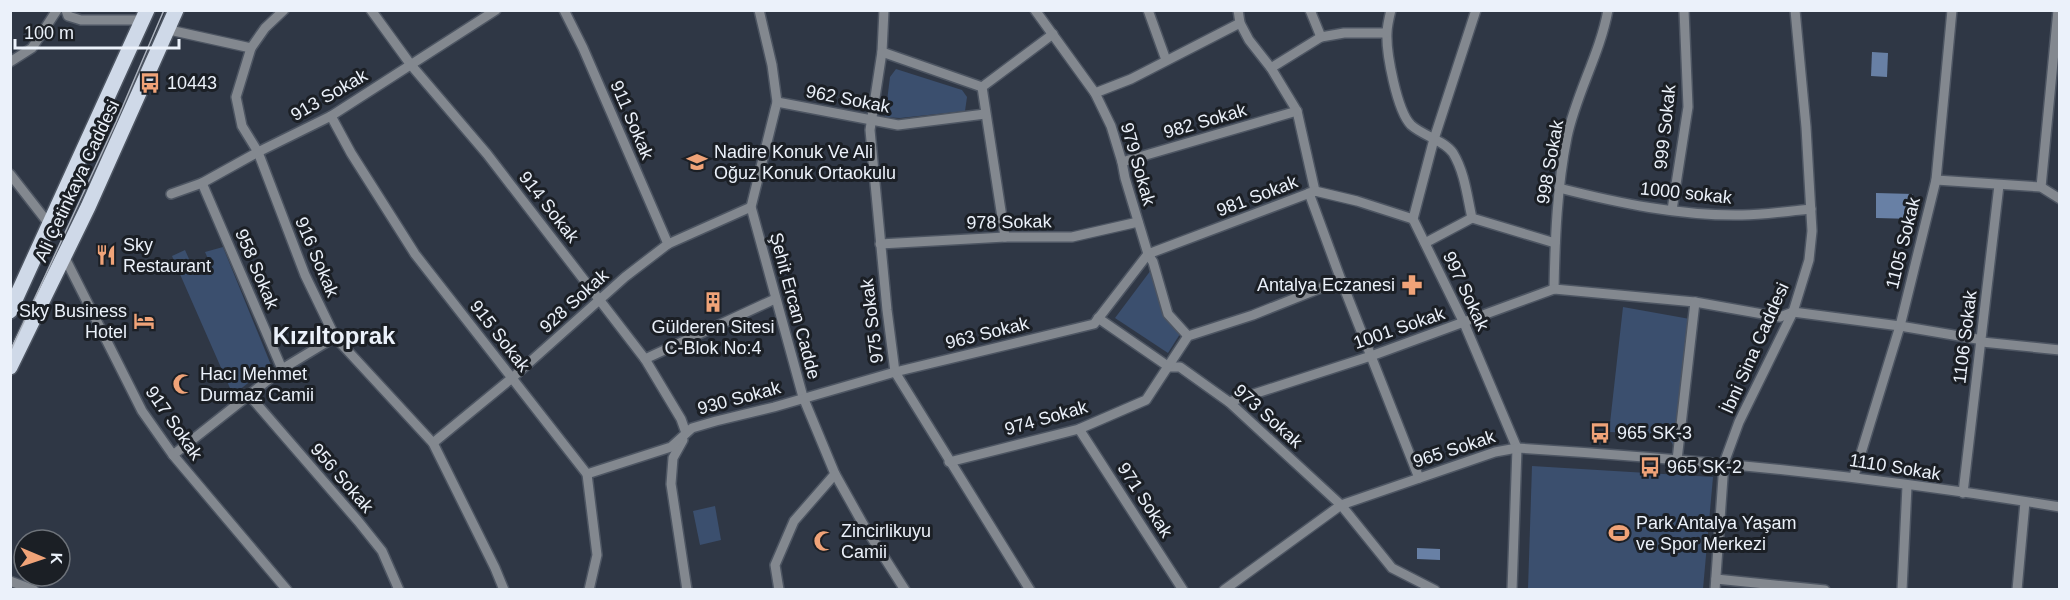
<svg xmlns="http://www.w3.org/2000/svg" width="2070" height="600" viewBox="0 0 2070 600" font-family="Arial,sans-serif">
	<rect width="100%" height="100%" fill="#2f3745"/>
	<!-- green -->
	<g fill="#3b4f6e">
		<path d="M896,69L962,90L967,97L965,111L900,118L885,117L890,77Z"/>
		<path d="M223,247L271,365L233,395L172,256L185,250L193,268L209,261L205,252Z"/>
		<path d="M1151,270L1180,334L1168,353L1115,318Z"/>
		<path d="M1623,307L1690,319L1674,447L1667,434L1609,432Z"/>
		<path d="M1532,466L1713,477L1703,589H1528Z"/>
		<path d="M715,506L721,540L700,545L693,511Z"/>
	</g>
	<!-- water -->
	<g fill="#6880a5">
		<path d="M1872,52L1888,53L1887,77L1871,76Z"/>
		<path d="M1876,193L1913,194V219L1876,218Z"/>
		<path d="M1417,548L1440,549V560L1417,559Z"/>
	</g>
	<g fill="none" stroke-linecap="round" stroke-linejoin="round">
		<!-- street casing -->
		<g stroke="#4d5562" stroke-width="12">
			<g id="street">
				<path d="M66,10L68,16L81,20H142"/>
				<path d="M284,10L265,28L251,48L236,97L242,126L258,152L305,275L335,337L433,443L495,568L504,590"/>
				<path d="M371,10L411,65L487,154L645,359L681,419L686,433"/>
				<path d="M564,10L583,48L668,244"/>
				<path d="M759,10L772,65L777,102L751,207L803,397L835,474L863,524L905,590"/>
				<path d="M884,10L882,52L870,130L887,310L895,372L1030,590"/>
				<path d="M1035,10L1095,93L1111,126L1122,162L1125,178L1148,254L1153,262L1168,314L1188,336"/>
				<path d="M1148,10L1166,60"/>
				<path d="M1238,10L1240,23L1249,40L1271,68L1297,111L1315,191"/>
				<path d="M1310,10L1321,37"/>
				<path d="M1391,10C1389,18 1387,26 1387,33C1386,53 1397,111 1411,125C1423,136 1444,140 1453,153C1465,173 1467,196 1472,218L1555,243"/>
				<path d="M1476,10L1434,139L1413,219L1464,323L1517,448L1512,590"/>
				<path d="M170,24V28L174,31L251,48"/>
				<path d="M882,52L982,87L1053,34"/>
				<path d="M10,62L32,48L57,10"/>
				<path d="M1271,68L1321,37L1344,33H1386"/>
				<path d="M982,87L1005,237"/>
				<path d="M1095,93L1131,79L1240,23"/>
				<path d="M777,102L898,125L985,114"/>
				<path d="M331,116L351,153L415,254L587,474L597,555L589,590"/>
				<path d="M1122,162L1297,111"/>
				<path d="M10,174L49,224"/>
				<path d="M1936,180L2041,187L2060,199"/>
				<path d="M202,183L282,369"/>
				<path d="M2041,187L2058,10"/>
				<path d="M1559,188C1618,203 1680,216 1742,215C1765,215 1788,211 1811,209"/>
				<path d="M1309,193L1341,280L1419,478"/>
				<path d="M171,194L202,183L258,152L331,116L496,10"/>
				<path d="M1672,210L1688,107L1684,10"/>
				<path d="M1425,243L1472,218"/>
				<path d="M880,244L1005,237H1072L1138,222"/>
				<path d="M64,256L142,411L173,455L287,590"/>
				<path d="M1554,289C1555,238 1557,187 1567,137C1576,94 1600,54 1608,10"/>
				<path d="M1098,318L1169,367H1180L1229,402L1341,505L1392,568L1435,590"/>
				<path d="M645,359L775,299"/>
				<path d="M249,395L358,521L382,551L399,590"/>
				<path d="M1229,402L1371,356L1554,289L1695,302L1780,317L1793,312L1900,326L1977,339L1982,342L2060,350"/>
				<path d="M1079,429L1183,590"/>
				<path d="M683,440L673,458L671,484L687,590"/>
				<path d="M433,443L512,378L625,277L668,244L751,207"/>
				<path d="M173,455L282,369L335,337"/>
				<path d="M1677,460L1695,302"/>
				<path d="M949,462L1079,429L1146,400L1188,336L1253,315L1341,280"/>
				<path d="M587,474L671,447L692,428L716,421L774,407L895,372L1094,324L1148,254L1315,191L1357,201L1413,219"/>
				<path d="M1854,476L1900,326L1936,180L1952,10"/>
				<path d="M1963,493L1999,185"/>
				<path d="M1716,579L1825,590"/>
				<path d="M10,581L34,590"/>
				<path d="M779,590L775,565L794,521L835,474"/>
				<path d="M1224,590L1341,505L1495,452L1517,448C1699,459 1880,477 2060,507"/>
				<path d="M1715,590L1724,463L1739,422L1793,312L1809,260L1812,231L1806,127L1795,10"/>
				<path d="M1902,590L1907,486"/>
				<path d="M2017,590L2025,502"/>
			</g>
		</g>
		<!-- primary casing -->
		<g stroke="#4d5562" stroke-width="18">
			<g id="primary">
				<path d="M10,311L147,10"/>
				<path d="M10,367L88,207L176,10"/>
			</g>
		</g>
		<!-- street -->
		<use href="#street" stroke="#83888f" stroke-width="9"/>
		<!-- primary -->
		<use href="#primary" stroke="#cfd9e8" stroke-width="15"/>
		<!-- tram -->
		<path stroke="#aab1bc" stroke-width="1.5" d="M10,352L116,122L164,10"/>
	</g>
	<!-- icons -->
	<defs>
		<g id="bus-bare" transform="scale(1.62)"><path d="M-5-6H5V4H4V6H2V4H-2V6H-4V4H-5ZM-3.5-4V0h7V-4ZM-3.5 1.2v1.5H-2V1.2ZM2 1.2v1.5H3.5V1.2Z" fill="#f0a378" stroke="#1b1f25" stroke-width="2.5" paint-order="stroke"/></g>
		<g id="school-bare" transform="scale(1.62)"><path d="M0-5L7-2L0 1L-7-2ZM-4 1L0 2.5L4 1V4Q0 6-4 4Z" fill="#f0a378" stroke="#1b1f25" stroke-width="2.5" paint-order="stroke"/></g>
		<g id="restaurant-bare" transform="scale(1.62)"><path d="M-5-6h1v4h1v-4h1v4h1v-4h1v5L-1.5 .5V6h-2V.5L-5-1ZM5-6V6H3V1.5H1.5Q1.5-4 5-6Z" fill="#f0a378" stroke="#1b1f25" stroke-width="2.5" paint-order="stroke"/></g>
		<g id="pharmacy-bare" transform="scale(1.62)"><path d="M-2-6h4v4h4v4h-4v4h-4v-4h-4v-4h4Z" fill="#f0a378" stroke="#1b1f25" stroke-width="2.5" paint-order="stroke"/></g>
		<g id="building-bare" transform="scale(1.62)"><path d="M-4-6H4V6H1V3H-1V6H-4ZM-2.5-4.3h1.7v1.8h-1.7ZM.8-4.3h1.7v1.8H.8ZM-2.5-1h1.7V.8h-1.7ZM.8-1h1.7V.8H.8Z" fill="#f0a378" stroke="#1b1f25" stroke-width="2.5" paint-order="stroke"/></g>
		<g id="hotel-bare" transform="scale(1.62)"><path d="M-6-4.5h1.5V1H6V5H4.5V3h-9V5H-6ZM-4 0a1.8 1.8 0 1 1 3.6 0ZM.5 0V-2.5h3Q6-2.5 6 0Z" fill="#f0a378" stroke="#1b1f25" stroke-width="2.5" paint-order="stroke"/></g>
		<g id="mosque-bare" transform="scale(1.62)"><path d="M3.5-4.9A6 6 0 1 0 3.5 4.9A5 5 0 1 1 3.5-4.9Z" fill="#f0a378" stroke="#1b1f25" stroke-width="2.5" paint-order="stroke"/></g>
		<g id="stadium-bare" transform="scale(1.62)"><path d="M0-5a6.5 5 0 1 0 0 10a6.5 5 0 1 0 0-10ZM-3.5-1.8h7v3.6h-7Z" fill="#f0a378" stroke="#1b1f25" stroke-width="2.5" paint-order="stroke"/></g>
	</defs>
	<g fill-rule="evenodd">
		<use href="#bus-bare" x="150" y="83"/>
		<use href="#school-bare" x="697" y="162"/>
		<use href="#restaurant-bare" x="106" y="255"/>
		<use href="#pharmacy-bare" x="1412" y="285"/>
		<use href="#building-bare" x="713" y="302"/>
		<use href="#hotel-bare" x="144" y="321"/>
		<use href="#mosque-bare" x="183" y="384"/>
		<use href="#bus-bare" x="1600" y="433"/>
		<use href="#bus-bare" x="1650" y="467"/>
		<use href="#stadium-bare" x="1619" y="533"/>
		<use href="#mosque-bare" x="824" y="541"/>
	</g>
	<g text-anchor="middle" stroke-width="6" stroke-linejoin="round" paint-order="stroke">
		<!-- poi labels -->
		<g font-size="18" fill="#ebf1fa" stroke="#1b1f25" text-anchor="start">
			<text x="167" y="89">10443</text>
			<text x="714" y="158">Nadire Konuk Ve Ali<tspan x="714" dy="21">Oğuz Konuk Ortaokulu</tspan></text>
			<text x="123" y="251">Sky<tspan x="123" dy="21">Restaurant</tspan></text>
			<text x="1395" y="291" text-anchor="end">Antalya Eczanesi</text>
			<text x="127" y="317" text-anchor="end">Sky Business<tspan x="127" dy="21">Hotel</tspan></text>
			<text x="713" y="333" text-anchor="middle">Gülderen Sitesi<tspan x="713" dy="21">C-Blok No:4</tspan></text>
			<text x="200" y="380">Hacı Mehmet<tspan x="200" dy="21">Durmaz Camii</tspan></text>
			<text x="1617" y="439">965 SK-3</text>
			<text x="1667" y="473">965 SK-2</text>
			<text x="1636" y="529">Park Antalya Yaşam<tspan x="1636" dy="21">ve Spor Merkezi</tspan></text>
			<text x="841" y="537">Zincirlikuyu<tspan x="841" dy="21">Camii</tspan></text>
		</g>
		<!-- street labels -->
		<g font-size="18" fill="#ebf1fa" stroke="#1b1f25">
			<text transform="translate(329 95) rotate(-30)" y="6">913 Sokak</text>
			<text transform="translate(848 99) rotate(11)" y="6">962 Sokak</text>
			<text transform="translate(632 120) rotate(67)" y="6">911 Sokak</text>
			<text transform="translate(1205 121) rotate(-16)" y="6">982 Sokak</text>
			<text transform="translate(1665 127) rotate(-84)" y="6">999 Sokak</text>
			<text transform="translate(1550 162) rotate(-80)" y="6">998 Sokak</text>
			<text transform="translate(1138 164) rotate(74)" y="6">979 Sokak</text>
			<text transform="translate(77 181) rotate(-65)" y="6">Ali Çetinkaya Caddesi</text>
			<text transform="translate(1686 193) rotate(6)" y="6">1000 sokak</text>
			<text transform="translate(1257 196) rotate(-21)" y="6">981 Sokak</text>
			<text transform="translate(549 207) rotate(52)" y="6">914 Sokak</text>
			<text transform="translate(1009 222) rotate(-1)" y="6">978 Sokak</text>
			<text transform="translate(1903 243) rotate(-76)" y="6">1105 Sokak</text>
			<text transform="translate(317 257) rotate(67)" y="6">916 Sokak</text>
			<text transform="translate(257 269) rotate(67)" y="6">958 Sokak</text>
			<text transform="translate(1466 291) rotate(65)" y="6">997 Sokak</text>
			<text transform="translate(574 301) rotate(-42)" y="6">928 Sokak</text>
			<text transform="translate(795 306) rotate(75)" y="6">Şehit Ercan Cadde</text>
			<text transform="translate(872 321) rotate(-97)" y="6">975 Sokak</text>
			<text transform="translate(1399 328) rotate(-19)" y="6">1001 Sokak</text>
			<text transform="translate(987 333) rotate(-14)" y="6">963 Sokak</text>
			<text transform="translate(500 336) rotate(52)" y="6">915 Sokak</text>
			<text transform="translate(1965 337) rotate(-83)" y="6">1106 Sokak</text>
			<text transform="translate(1755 348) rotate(-66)" y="6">İbni Sina Caddesi</text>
			<text transform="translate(739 398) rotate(-15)" y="6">930 Sokak</text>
			<text transform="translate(1268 416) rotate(42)" y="6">973 Sokak</text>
			<text transform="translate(1046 418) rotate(-16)" y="6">974 Sokak</text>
			<text transform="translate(174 423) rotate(55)" y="6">917 Sokak</text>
			<text transform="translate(1454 449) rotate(-18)" y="6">965 Sokak</text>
			<text transform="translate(1895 467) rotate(9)" y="6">1110 Sokak</text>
			<text transform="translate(342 478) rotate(49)" y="6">956 Sokak</text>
			<text transform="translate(1145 500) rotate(57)" y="6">971 Sokak</text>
		</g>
		<!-- district labels -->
		<g font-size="24" font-weight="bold" fill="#ebf1fa" stroke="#1b1f25">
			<text x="334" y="344">Kızıltoprak</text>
		</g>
	</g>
	<!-- border -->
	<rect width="2070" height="600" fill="none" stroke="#ebf1fa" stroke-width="24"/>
	<!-- north arrow -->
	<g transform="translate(42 558) rotate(92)"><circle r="28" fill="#1b1f25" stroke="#6e737a" stroke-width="1.5"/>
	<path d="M0-4.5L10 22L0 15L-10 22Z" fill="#f0a378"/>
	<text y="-9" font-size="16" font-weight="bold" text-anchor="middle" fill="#ebf1fa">K</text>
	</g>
	<!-- scale -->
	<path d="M15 39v9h164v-9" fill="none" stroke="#ebf1fa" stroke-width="3"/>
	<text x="24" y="39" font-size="18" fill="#ebf1fa" stroke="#1b1f25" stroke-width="4.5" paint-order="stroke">100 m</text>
</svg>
